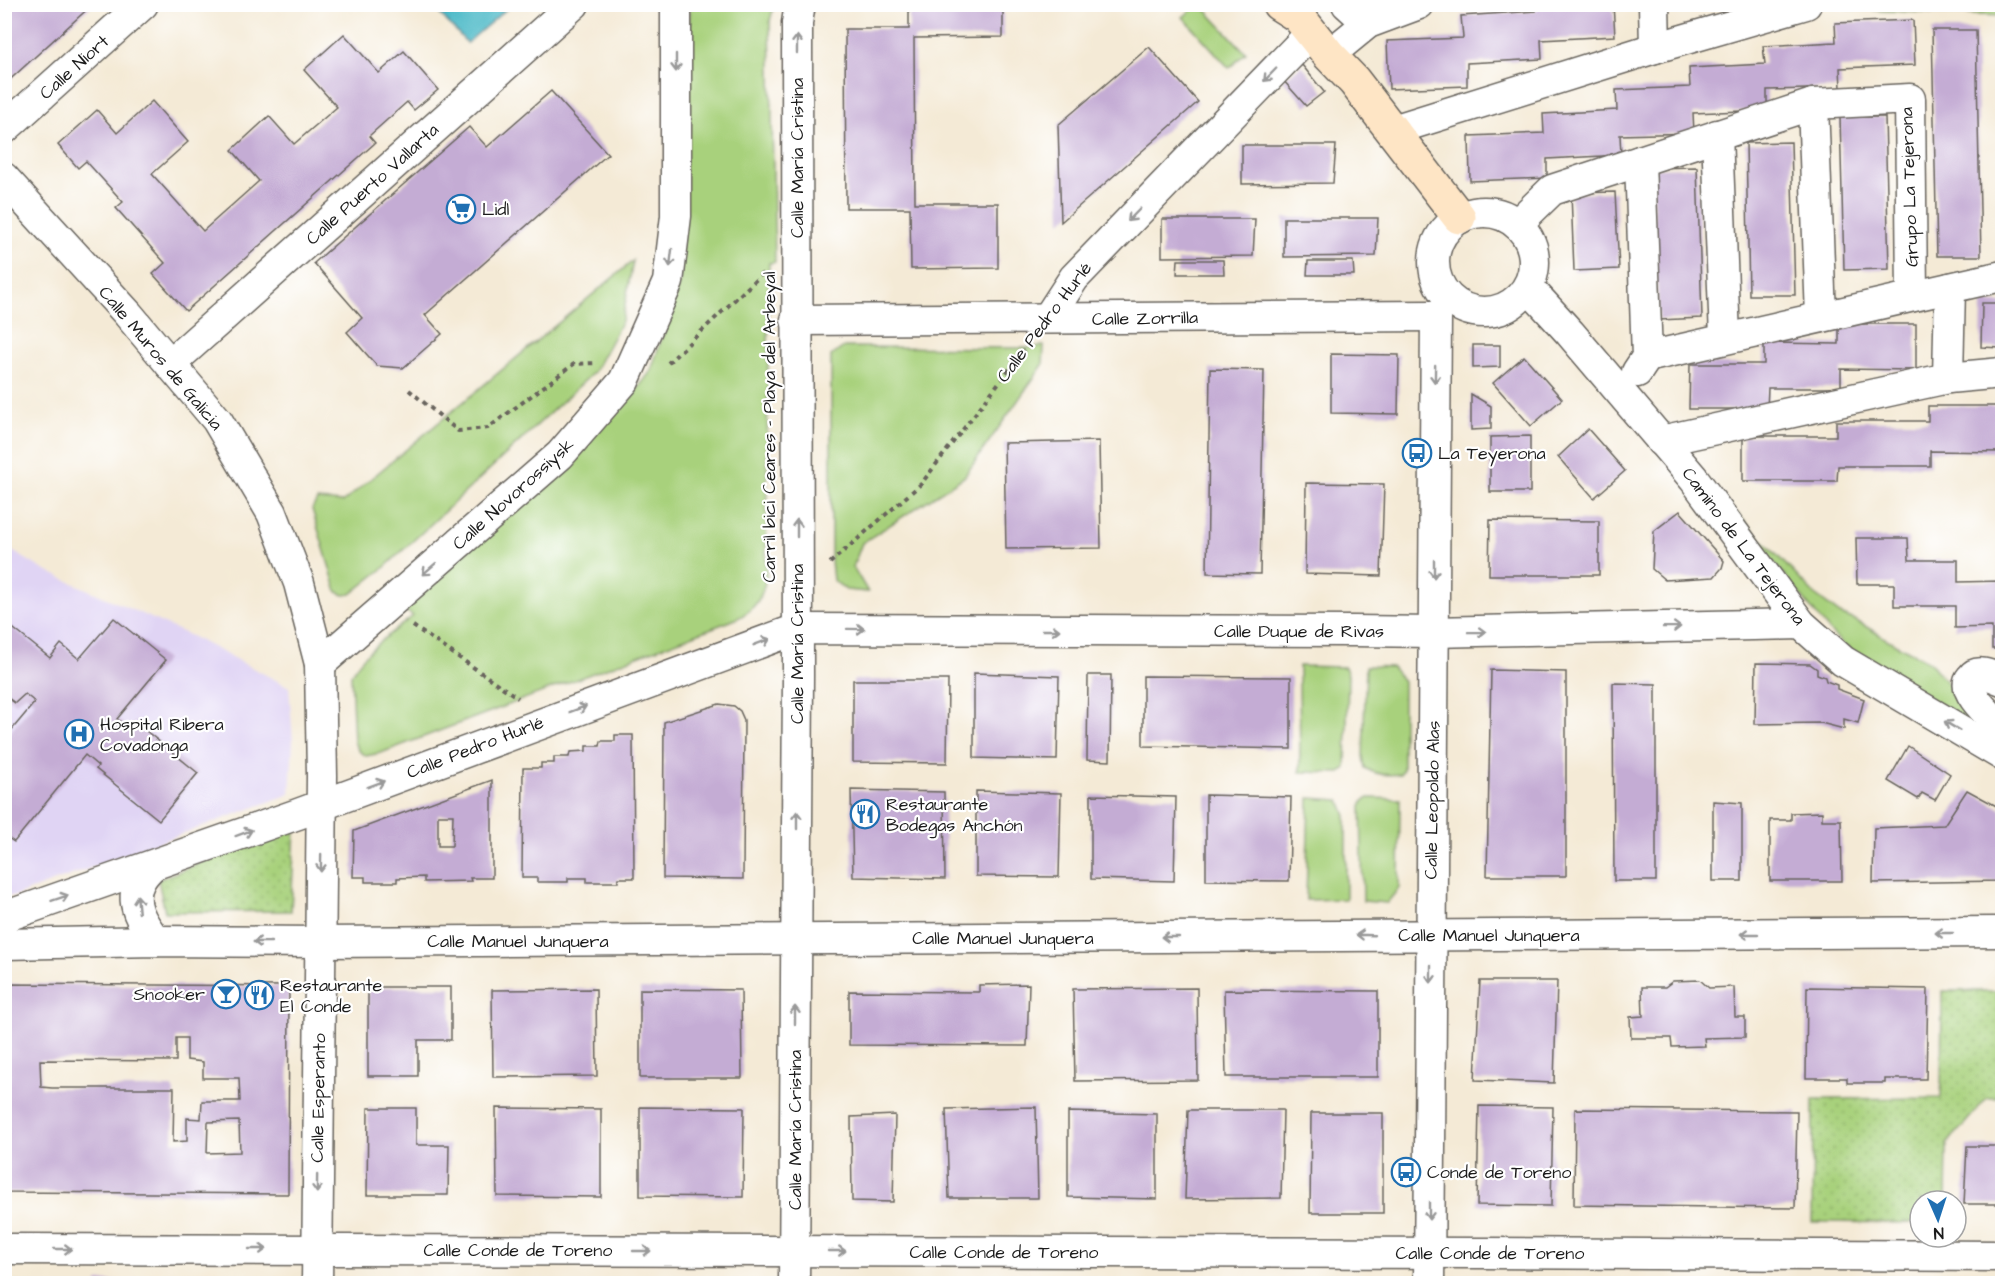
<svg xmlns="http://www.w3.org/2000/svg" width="2007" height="1288" viewBox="0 0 2007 1288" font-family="'Architects Daughter',sans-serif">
	<defs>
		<pattern id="garden-dots" width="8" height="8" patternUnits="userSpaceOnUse" patternTransform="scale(1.5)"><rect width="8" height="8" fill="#a8d17c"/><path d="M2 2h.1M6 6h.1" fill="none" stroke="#90b36b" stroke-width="1.8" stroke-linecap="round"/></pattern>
	</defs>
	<rect width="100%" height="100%" fill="#fff"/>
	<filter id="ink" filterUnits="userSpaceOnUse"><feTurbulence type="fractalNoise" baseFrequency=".0167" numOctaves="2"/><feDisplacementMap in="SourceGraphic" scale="12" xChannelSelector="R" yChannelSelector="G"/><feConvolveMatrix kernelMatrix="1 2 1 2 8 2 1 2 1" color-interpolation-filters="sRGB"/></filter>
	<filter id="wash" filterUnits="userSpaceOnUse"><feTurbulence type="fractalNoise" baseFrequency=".008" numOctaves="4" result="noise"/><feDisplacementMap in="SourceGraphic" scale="24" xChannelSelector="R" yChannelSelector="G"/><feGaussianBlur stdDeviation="1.35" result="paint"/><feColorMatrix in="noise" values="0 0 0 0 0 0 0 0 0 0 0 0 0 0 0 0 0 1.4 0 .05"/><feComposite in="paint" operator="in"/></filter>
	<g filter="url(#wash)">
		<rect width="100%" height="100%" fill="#f4ead6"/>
		<!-- built -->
		<path fill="#e0d4f4" d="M4,546L44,570L191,636L289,687L293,741L290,794L15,896H5Z"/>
		<!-- grass -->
		<g fill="#a8d17c" stroke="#62764c" stroke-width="1.5">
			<path d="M690,5H774L770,21L775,262L769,263L766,577C763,597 755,610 736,619L381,753L366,756L359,751L354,742L351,675C362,652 393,632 413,616L404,610L632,396L651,371L680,280Z"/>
			<path d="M1197,5H1201L1246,53L1229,68L1183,17Z"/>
			<path d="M1846,5H2002V16L1847,9Z"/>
			<path d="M633,261L622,321L594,372L385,567L351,594L344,595L337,592L312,509L317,500L343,502Z"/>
			<path d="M1044,346L1043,365L964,477L862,543L853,567L868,592L846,590L833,580L831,561V356L844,347L1026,348Z"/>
			<path d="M1723,499L1816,596L1840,614L1855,620L1895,644L1930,662L1980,723L1999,739L1854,654L1830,632Z"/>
			<path d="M1299,666L1345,667L1348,675L1346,768L1340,773L1300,772Z"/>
			<path d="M1366,666L1392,667L1403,681V769L1400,774C1387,776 1376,775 1365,768L1363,757Z"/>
			<path d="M1309,798L1340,800L1346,816V899L1306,900Z"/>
			<path d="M1369,798L1400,799L1399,888L1387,903L1363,901L1361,806L1363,801Z"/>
		</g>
		<!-- garden -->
		<g fill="url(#garden-dots)" stroke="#62764c" stroke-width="1.5">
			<path d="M290,826L295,829L291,911L165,912L158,880Z"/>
			<path d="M1942,991H2002V1098H1987L1947,1144L1946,1201H1920V1223L1812,1222L1813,1099L1941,1098Z"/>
		</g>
		<!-- water -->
		<path fill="#4cb9c7" stroke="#346a72" stroke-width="1.5" d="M451,5V4L511,5L467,43L440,14Z"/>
		<g id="blocks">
			<!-- building -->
			<g fill="#c4acd4" fill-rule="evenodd">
				<path d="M12,4H93L4,85V11Z"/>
				<path d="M909,4H1003V37L914,38L915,203H998V268L911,269L910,208H846L845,29H909Z"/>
				<path d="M1536,4H1613L1615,36L1541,40L1542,59L1467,63V86L1389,89L1387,41L1463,38L1461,16L1536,11Z"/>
				<path d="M1913,20L1915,65L1840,68L1841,88L1767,90V110L1693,113L1694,133L1620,135L1621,155L1547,159V178L1470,181L1469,136L1544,133L1543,114L1617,110L1616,90L1690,87L1689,68L1765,64L1763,46L1836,42L1835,23Z"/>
				<path d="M1932,30H1976L1981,256H1937Z"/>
				<path d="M344,34L379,73L404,51L438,90L414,110L407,102L369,136L375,143L186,311L153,274L165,263L116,208L123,202L86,161L78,168L58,145L97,110L117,133L152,101L188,142L152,174L203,231L259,181L232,150L269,116L294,144L337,107L304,70Z"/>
				<path d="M1149,47L1198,102L1061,222L1058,125Z"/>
				<path d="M1302,65L1324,92L1306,106L1283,80Z"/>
				<path d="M551,91L608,154L425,315L442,334L403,368L377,366L347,332L362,318L314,263L469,127L487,147Z"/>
				<path d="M1840,117H1885L1889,269L1844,270Z"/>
				<path d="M1791,142L1795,295H1749L1746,143Z"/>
				<path d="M1242,145H1336L1333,183L1242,184Z"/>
				<path d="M1697,167L1702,318L1659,320L1652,168Z"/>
				<path d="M1615,192L1619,269L1574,271L1571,193Z"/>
				<path d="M1284,218H1378L1376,256L1284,257Z"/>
				<path d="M1162,219H1255L1253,256L1162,257Z"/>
				<path d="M1178,260H1223L1224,274H1177Z"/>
				<path d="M1308,261H1353L1354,275H1307Z"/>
				<path d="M1982,303H2002V348L1981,347Z"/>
				<path d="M1839,324H1916V370L1841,369V388H1768L1767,409H1689L1690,364H1764V343L1839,344Z"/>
				<path d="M1473,345H1500V367L1473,368Z"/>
				<path d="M1331,354L1399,355L1398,414L1331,413Z"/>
				<path d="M1524,356L1562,399L1531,426L1493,383Z"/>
				<path d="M1210,369L1264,370L1260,574L1207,573Z"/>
				<path d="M1471,394L1491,406V429L1471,430Z"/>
				<path d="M1928,406H2002V452L1930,451V466H1838L1837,481H1743V436H1836V421H1928Z"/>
				<path d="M1588,429L1625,471L1594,498L1558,457Z"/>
				<path d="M1530,436V492H1490V437Z"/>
				<path d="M1099,441L1101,548L1006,549L1004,443Z"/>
				<path d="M1306,483L1384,484L1381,576L1305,574Z"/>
				<path d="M1680,511L1724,561L1722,568L1714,577L1665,580L1652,569L1654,531Z"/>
				<path d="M1490,520L1599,521V575H1489Z"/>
				<path d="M1856,538H1908L1909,560H1958V582L2002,581V649H1992V627L1955,628V606H1894V584H1857Z"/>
				<path d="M114,618L166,660L117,719L129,729L135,722L198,773L159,820L96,769L98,766L85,755L14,842L4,835V739L35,702L25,694L15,703L4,695V621L50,658L61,644L79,659Z"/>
				<path d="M1756,663L1810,664L1817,669V674L1825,677L1826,681L1837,685V689L1864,699L1858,723L1844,719V729L1821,723L1755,724Z"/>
				<path d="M1491,670L1566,672V876H1487Z"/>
				<path d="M974,673L1059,676L1057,760L974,758Z"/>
				<path d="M1088,675H1111L1110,761L1087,760Z"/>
				<path d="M1143,676L1291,677V749L1143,746Z"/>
				<path d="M853,680H948L947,763L853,762Z"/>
				<path d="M1613,683L1656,684V881H1614Z"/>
				<path d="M719,704L734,706L740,711L744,720L743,879L663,878L664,722Z"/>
				<path d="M615,735H633L634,878H618V882H587V878H568V882H537V878H522L523,768H541V763H554V757H569L570,752L586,751V746H600L601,741H615Z"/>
				<path d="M1908,746L1950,774L1935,800L1922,793L1918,799L1888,781Z"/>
				<path d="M492,780V878H470L471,881L424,882V877L397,878V882H365V877H353L354,831ZM438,815H453L452,846H438Z"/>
				<path d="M851,790L944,792L945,879L853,877Z"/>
				<path d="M1967,790L2002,809V881L1873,883L1874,828L1944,825Z"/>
				<path d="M976,791L1061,793L1059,877L976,876Z"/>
				<path d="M1091,795L1176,797L1174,881L1091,879Z"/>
				<path d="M1206,795L1291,797L1289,881L1206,880Z"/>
				<path d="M1713,801L1742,803V881H1713Z"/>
				<path d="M1822,812V820H1841L1842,881H1770V820H1791V813Z"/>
				<path d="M1700,980L1709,988L1734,987L1735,1017H1745V1037L1704,1038L1705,1046L1672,1047L1671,1038H1631L1630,1017L1643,1016L1642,987H1665L1673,981Z"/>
				<path d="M1480,981H1557L1554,1083L1475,1080Z"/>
				<path d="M4,984L289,986L288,1194L4,1192ZM176,1038H187V1060L203,1062V1078H239L240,1101H202L201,1119L187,1118V1141L173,1142L174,1088H52L41,1087L40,1060L176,1061ZM239,1121L240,1152L207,1153L208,1122Z"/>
				<path d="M1029,984L1027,1046L849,1045V991L979,992V985Z"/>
				<path d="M368,987H451V1040H418V1076H368Z"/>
				<path d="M1807,987L1928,989L1926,1079H1885V1083H1847V1078H1806Z"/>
				<path d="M1197,988L1198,1080L1075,1081L1073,989Z"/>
				<path d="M596,989L597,1076L493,1077L492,990Z"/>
				<path d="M640,989L741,990L742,1078H640Z"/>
				<path d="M1224,990L1378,991V1077H1226Z"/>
				<path d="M1479,1106L1553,1107L1551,1206L1477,1205Z"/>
				<path d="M640,1107L744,1108L743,1197L640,1196Z"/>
				<path d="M1036,1107L1038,1198H949L946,1109Z"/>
				<path d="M368,1108H416V1145H449L448,1195H367Z"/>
				<path d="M496,1108L601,1109V1197L497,1196Z"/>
				<path d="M1575,1109L1797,1111L1795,1208L1574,1205Z"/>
				<path d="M1188,1110H1283L1281,1198L1185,1199Z"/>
				<path d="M1068,1112L1157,1114V1199L1068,1197Z"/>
				<path d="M1311,1113H1383V1213H1310Z"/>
				<path d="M895,1115L893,1202L852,1201L851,1117Z"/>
				<path d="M1967,1146H2002V1204H1964Z"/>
				<rect x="97" y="1281" width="47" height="3"/>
			</g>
		</g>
	</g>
	<g filter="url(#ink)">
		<use href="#blocks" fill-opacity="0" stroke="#68645d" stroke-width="1.5"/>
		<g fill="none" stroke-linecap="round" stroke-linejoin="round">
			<!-- street casing -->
			<g stroke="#68645d" stroke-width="33">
				<g id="street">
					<path d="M1347,4L1368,23"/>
					<path d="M1654,4L1655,48"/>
					<path d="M1329,55L1368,23L1419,4"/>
					<path d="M1813,104L1821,317"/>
					<path d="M4,129L143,4"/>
					<path d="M1393,130L1655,48L1806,4"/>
					<path d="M1717,135L1725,338"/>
					<path d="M4,178L128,314L217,420L272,513L299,583L320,664L322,776L317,1284"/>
					<circle cx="1484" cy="262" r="50"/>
					<path d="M1517,224L1552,190L1813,104L1910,99L1912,296"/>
					<path d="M1528,287L1570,333L1694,479L1801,624L1843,661L2002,755"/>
					<path d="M1048,318L1074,278L1311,33"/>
					<path d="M796,320L1436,316"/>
					<path d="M1647,357L2002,276"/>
					<path d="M170,364L574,4"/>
					<path d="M1637,372L1647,357L1640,161"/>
					<path d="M1948,378L1950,288"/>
					<path d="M1661,441L1948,378L2002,373"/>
					<path d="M320,664L560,455L624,381L668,282L676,216V4"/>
					<path d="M2002,680C1994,677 1978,668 1971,678C1960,691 1993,718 2002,728"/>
					<path d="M152,866C148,870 143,875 140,881C128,903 143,924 156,941"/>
					<path d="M4,917L298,814L797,629L1354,631L1433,632L1801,624"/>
					<path d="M4,944L156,941L320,942L2002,932"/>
					<path d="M4,1249L1484,1253L2002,1256"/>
					<path d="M794,1284L798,676L797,23L800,4"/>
					<path d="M1429,1284L1436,316"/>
				</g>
			</g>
			<!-- secondary casing -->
			<g stroke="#68645d" stroke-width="36">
				<path id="secondary" d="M1279,4L1298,16L1329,55L1354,81L1459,217"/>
			</g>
			<!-- path -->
			<g stroke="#68645d" stroke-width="4" stroke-dasharray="4.5 4.5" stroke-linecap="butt">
				<path d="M668,363L763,273L766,272"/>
				<path d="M409,390L458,431L488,428L574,364L597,363"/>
				<path d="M830,563L921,484L1024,350"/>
				<path d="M413,626L518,698"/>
			</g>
			<!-- street -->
			<use href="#street" stroke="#fff" stroke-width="30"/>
			<!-- secondary -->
			<use href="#secondary" stroke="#fee5c5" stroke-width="33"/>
		</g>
		<!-- one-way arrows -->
		<defs><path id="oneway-shaft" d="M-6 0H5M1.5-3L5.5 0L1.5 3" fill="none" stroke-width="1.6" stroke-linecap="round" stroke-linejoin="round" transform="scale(1.5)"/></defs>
		<g stroke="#999">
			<use href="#oneway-shaft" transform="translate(797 44) rotate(-90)"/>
			<use href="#oneway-shaft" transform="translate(676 63) rotate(90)"/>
			<use href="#oneway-shaft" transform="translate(1270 75) rotate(134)"/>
			<use href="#oneway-shaft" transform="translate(1134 215) rotate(134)"/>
			<use href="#oneway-shaft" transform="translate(671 258) rotate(97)"/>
			<use href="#oneway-shaft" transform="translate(1435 374) rotate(91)"/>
			<use href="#oneway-shaft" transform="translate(797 528) rotate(-90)"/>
			<use href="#oneway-shaft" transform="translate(429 569) rotate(139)"/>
			<use href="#oneway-shaft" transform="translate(1434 569) rotate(90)"/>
			<use href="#oneway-shaft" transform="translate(1672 627) rotate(-1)"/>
			<use href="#oneway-shaft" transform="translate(856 629) rotate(1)"/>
			<use href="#oneway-shaft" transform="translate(1051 630)"/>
			<use href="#oneway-shaft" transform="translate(1477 632) rotate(-1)"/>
			<use href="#oneway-shaft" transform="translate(762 642) rotate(-21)"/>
			<use href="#oneway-shaft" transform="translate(578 709) rotate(-20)"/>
			<use href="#oneway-shaft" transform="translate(1952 726) rotate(-149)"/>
			<use href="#oneway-shaft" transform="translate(376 784) rotate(-21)"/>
			<use href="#oneway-shaft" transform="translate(797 820) rotate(-90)"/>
			<use href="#oneway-shaft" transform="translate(244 833) rotate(-20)"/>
			<use href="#oneway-shaft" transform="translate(321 863) rotate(91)"/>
			<use href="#oneway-shaft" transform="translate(60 898) rotate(-19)"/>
			<use href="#oneway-shaft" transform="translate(138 904) rotate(-95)"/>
			<use href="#oneway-shaft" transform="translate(1944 933) rotate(180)"/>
			<use href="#oneway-shaft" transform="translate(1749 934) rotate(180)"/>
			<use href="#oneway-shaft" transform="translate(1365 935) rotate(-178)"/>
			<use href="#oneway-shaft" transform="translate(1170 937) rotate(180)"/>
			<use href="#oneway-shaft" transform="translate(262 942) rotate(-180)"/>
			<use href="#oneway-shaft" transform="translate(1431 974) rotate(90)"/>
			<use href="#oneway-shaft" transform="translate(795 1015) rotate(-90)"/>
			<use href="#oneway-shaft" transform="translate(317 1184) rotate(91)"/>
			<use href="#oneway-shaft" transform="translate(1429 1211) rotate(90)"/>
			<use href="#oneway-shaft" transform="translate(63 1249)"/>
			<use href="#oneway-shaft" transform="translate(258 1249)"/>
			<use href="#oneway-shaft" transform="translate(642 1251)"/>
			<use href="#oneway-shaft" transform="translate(837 1251)"/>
		</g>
	</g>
	<!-- icons -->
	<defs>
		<g id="supermarket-ring" transform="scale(1.5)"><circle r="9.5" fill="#fff" stroke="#1f6fb2" stroke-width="1.5"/><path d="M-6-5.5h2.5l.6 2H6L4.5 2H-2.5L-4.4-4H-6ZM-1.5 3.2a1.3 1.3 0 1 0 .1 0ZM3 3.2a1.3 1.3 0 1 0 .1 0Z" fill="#1f6fb2"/></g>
		<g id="bus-ring" transform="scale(1.5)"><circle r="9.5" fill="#fff" stroke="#1f6fb2" stroke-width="1.5"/><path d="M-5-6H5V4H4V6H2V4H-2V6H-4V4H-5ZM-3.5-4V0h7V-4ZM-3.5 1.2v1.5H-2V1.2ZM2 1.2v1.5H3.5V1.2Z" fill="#1f6fb2"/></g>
		<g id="hospital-ring" transform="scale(1.5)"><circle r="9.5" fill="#fff" stroke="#1f6fb2" stroke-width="1.5"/><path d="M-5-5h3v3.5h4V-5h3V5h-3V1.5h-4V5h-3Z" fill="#1f6fb2"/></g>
		<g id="restaurant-ring" transform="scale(1.5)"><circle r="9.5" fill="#fff" stroke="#1f6fb2" stroke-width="1.5"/><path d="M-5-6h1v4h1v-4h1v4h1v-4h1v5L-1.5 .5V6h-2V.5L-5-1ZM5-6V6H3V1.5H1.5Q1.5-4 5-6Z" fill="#1f6fb2"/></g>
		<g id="bar-ring" transform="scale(1.5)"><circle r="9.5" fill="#fff" stroke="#1f6fb2" stroke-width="1.5"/><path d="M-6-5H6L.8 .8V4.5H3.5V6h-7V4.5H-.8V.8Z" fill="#1f6fb2"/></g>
	</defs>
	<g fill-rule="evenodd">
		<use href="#supermarket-ring" x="461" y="209"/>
		<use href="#bus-ring" x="1417" y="453"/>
		<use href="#hospital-ring" x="79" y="734"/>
		<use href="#restaurant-ring" x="865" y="814"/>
		<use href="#bar-ring" x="226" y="994"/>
		<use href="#restaurant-ring" x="259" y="995"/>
		<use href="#bus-ring" x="1406" y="1172"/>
	</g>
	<g text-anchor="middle" stroke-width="4.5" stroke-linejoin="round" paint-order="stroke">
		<!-- street labels -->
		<g font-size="18" fill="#1c1c1c" stroke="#fff">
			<text transform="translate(74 67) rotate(-42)" y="6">Calle Niort</text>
			<text transform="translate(797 158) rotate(-90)" y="6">Calle María Cristina</text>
			<text transform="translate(372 184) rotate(-42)" y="6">Calle Puerto Vallarta</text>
			<text transform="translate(1909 187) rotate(-92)" y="6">Grupo La Tejerona</text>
			<text transform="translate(1145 318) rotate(-1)" y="6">Calle Zorrilla</text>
			<text transform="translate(1044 322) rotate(-53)" y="6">Calle Pedro Hurlé</text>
			<text transform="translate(161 358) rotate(50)" y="6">Calle Muros de Galicia</text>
			<text transform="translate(769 427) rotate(-90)" y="6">Carril bici Ceares - Playa del Arbeyal</text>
			<text transform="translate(513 494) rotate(-42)" y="6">Calle Novorossiysk</text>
			<text transform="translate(1744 546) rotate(53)" y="6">Camino de La Tejerona</text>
			<text x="1299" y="637">Calle Duque de Rivas</text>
			<text transform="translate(797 644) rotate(-90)" y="6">Calle María Cristina</text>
			<text transform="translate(475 747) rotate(-21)" y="6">Calle Pedro Hurlé</text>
			<text transform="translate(1432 800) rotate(-89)" y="6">Calle Leopoldo Alas</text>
			<text x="1489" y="941">Calle Manuel Junquera</text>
			<text x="1003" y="944">Calle Manuel Junquera</text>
			<text x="518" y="947">Calle Manuel Junquera</text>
			<text transform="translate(318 1098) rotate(-89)" y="6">Calle Esperanto</text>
			<text transform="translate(795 1130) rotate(-90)" y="6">Calle María Cristina</text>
			<text x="518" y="1256">Calle Conde de Toreno</text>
			<text x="1004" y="1258">Calle Conde de Toreno</text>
			<text x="1490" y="1259">Calle Conde de Toreno</text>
		</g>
		<!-- poi labels -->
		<g font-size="18" fill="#1c1c1c" stroke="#fff" text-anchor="start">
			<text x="482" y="215">Lidl</text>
			<text x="1438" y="459">La Teyerona</text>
			<text x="100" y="730">Hospital Ribera<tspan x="100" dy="21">Covadonga</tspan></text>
			<text x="886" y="810">Restaurante<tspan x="886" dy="21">Bodegas Anchón</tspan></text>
			<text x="280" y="991">Restaurante<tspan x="280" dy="21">El Conde</tspan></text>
			<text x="205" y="1000" text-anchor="end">Snooker</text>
			<text x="1427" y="1178">Conde de Toreno</text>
		</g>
	</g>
	<!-- margin -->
	<rect width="2007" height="1288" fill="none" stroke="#fff" stroke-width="24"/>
	<!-- north arrow -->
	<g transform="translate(1938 1219) rotate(177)"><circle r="28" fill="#ffffff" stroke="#a4a4a4" stroke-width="1.5"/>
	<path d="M0-4.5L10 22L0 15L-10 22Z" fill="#1f6fb2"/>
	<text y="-9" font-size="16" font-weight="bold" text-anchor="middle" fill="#1c1c1c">N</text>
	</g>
</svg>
